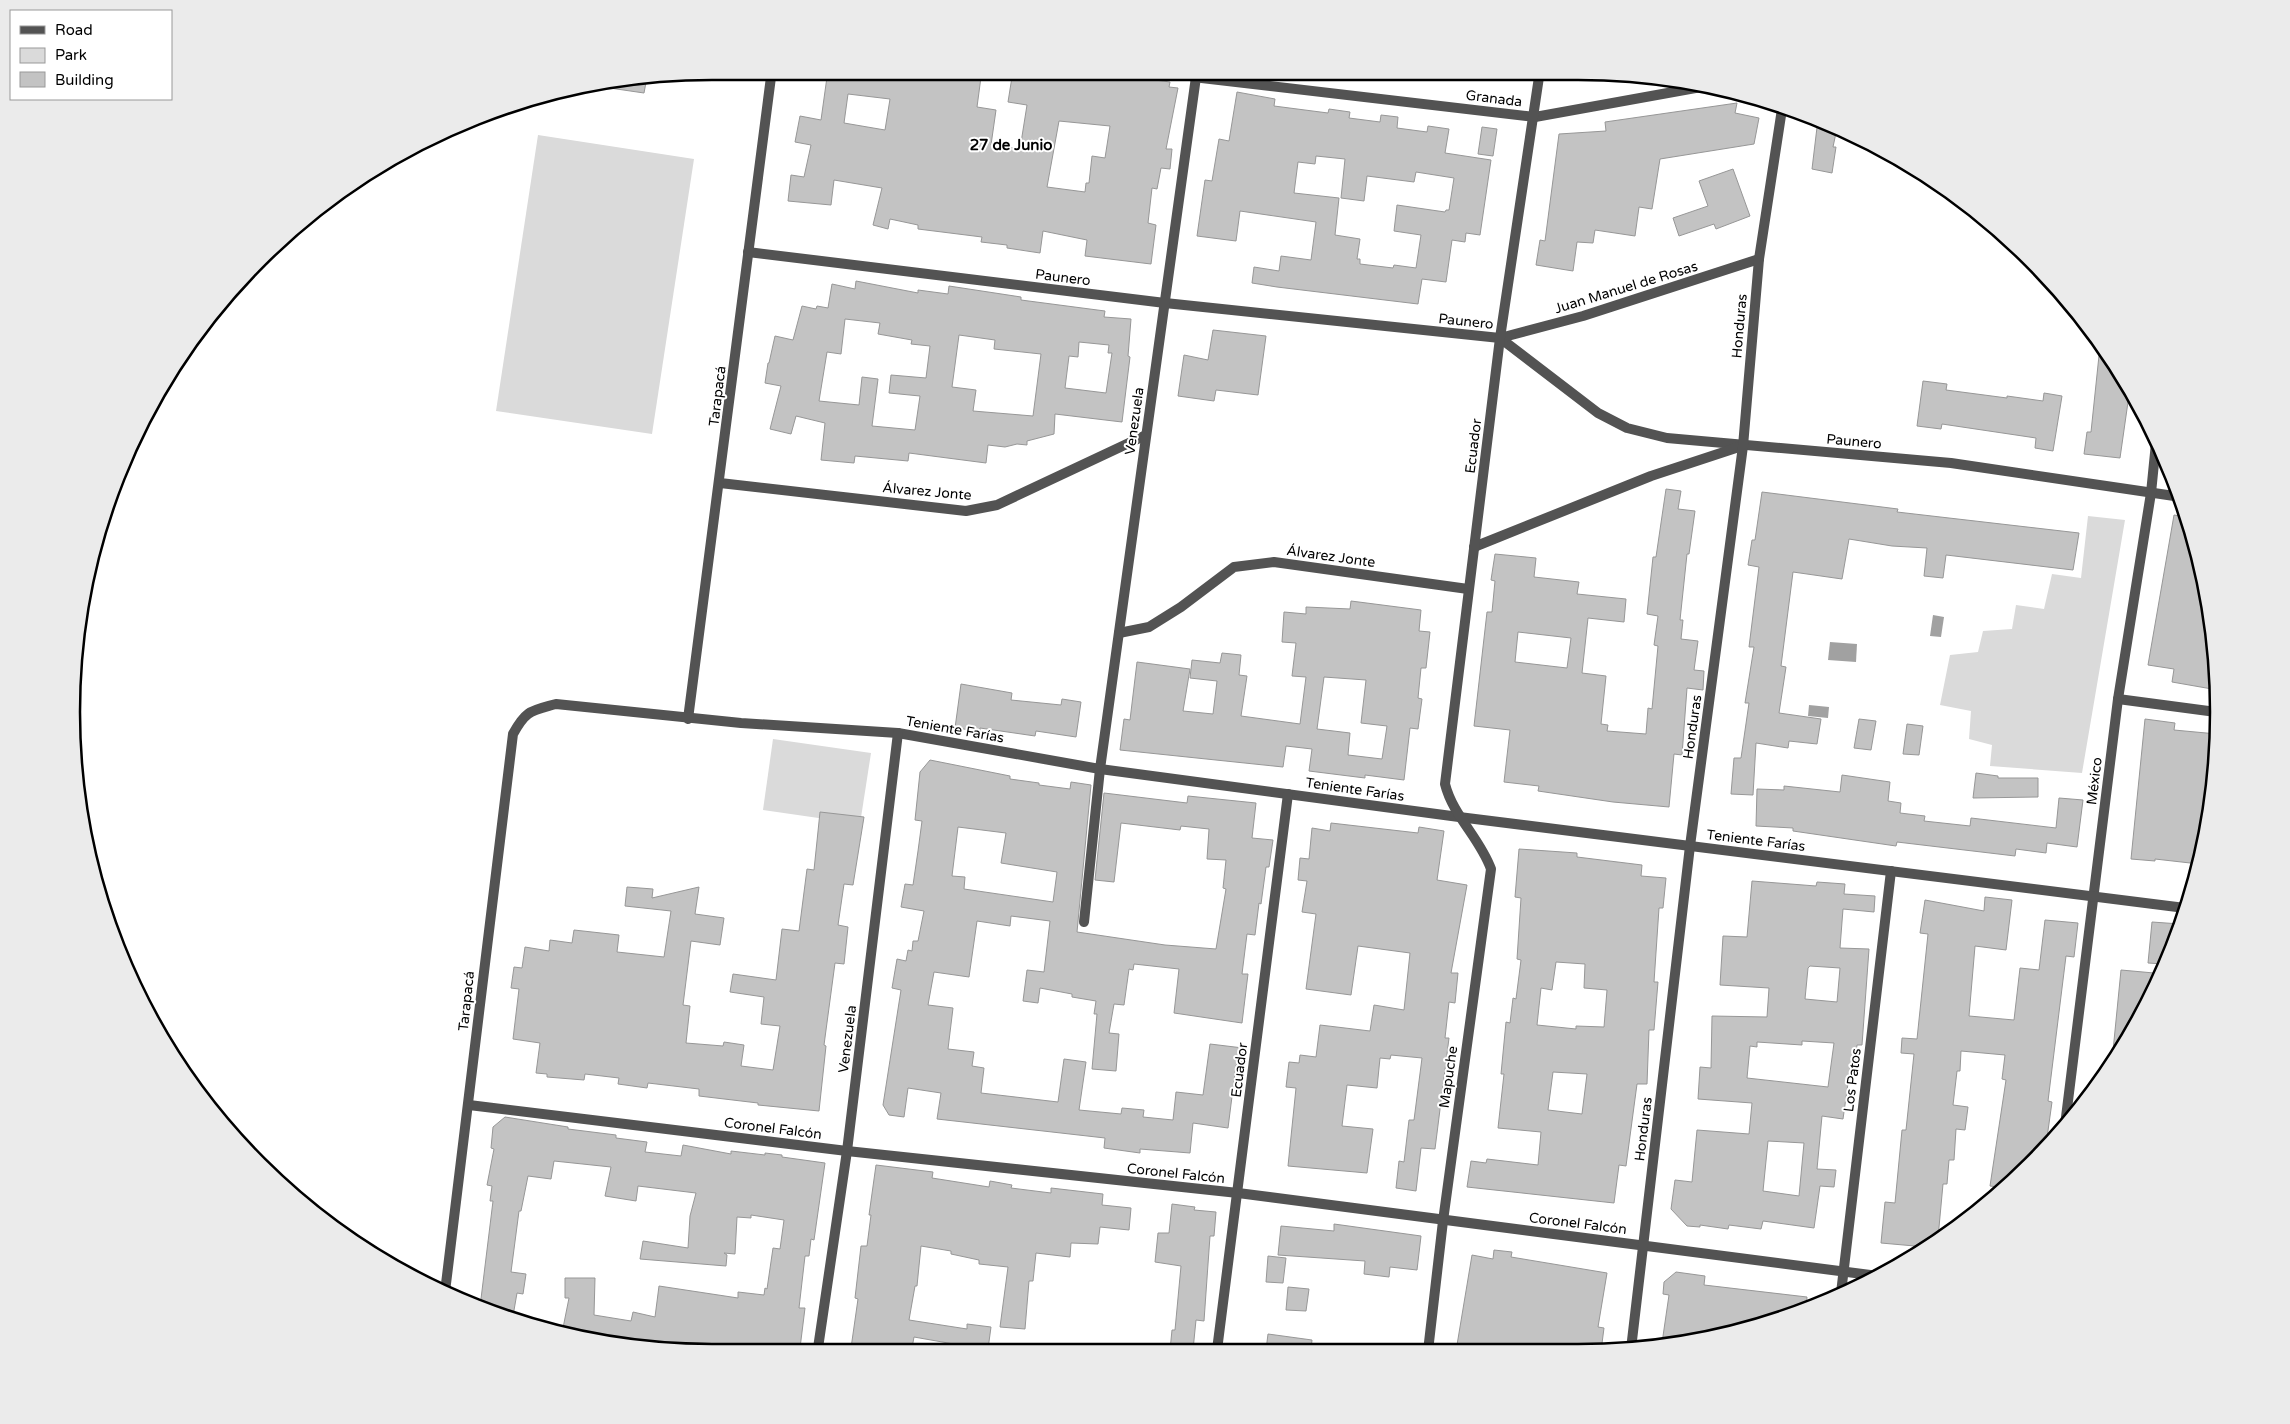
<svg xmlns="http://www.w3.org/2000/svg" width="2290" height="1424" viewBox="0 0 2290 1424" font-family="'Varela Round',sans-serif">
	<rect width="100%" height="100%" fill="#fff"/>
	<!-- green -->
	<g fill="#dadada">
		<path d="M538,135L694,159L652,434L496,411Z"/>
		<path d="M2088,516L2125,520L2082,773L1990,766L1992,745L1969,739L1971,711L1940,705L1950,655L1978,652L1983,631L2012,629L2016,605L2044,609L2052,574L2081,578Z"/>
		<path d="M773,739L871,753L860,824L763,810Z"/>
	</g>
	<!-- water -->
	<g fill="#a1a1a1">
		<path d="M1933,615L1944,617L1941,637L1930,636Z"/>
		<path d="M1830,642L1857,644L1856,662L1828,660Z"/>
		<path d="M1809,705L1829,707L1828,718L1808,716Z"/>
	</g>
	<!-- building -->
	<g fill="#c3c3c3" stroke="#979797" fill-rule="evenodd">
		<path d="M628,77H647L644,93L596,86V84Z"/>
		<path d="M827,77L892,80L893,77H981L977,107L996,110L991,145L1020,149L1027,105L1008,102L1012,77H1133L1170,82L1169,87L1178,88L1166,149H1172L1170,169L1161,168L1157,189L1152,188L1148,223L1156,225L1151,264L1085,256L1087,240L1043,231L1040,253L1007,248V245L981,242L982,237L918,229V225L890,219L888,229L873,225L882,188L834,180L831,205L788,201L791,175L804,177L811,145L795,142L800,116L821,120ZM848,94L890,99L885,130L844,123ZM1059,121L1110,126L1105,158L1092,156L1089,183H1086L1085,192L1047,187Z"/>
		<path d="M1237,92L1275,99L1274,106L1328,113L1329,109L1350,112L1349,118L1380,122L1381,115L1398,117L1397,128L1427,132L1428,126L1449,129L1445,153L1491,160L1480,235L1466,233L1465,242L1452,240L1446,282L1422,279L1418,304L1277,287L1252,283L1254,267L1279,271L1281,256L1311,260L1316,222L1240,211L1236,241L1197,236L1205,180L1212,181L1219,139L1229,141ZM1316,156L1345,159L1341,198L1364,201L1367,176L1414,182L1416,172L1454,178L1449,210H1446L1445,212L1397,205L1394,231L1421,235L1416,268L1394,265L1393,268L1360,264V259H1357L1360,239L1335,235L1339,198L1294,193L1298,162L1315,164Z"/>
		<path d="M1737,103L1735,113L1759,118L1754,144L1660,159L1652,209L1639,207L1635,236L1595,230L1593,243L1577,242L1573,271L1536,265L1540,240L1545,241L1559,134L1606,131L1605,122Z"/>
		<path d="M1818,119L1837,128L1833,147H1836L1832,173L1812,169Z"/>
		<path d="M1482,127L1497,129L1493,156L1478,154Z"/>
		<path d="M1733,169L1750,216L1716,229L1714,224L1679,236L1673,218L1708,206L1699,181Z"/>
		<path d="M856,281L918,293V290L948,294L949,286L1021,297V300L1105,311L1104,317L1131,319L1128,356L1130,357L1122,422L1055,414L1054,434L1027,441V445L1017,444L1005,447L988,445L986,463L909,453L908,461L855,456L854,463L821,460L825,423L796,416L791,434L770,429L781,386L765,383L768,363H769L775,336L793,340L802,306L816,309L817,306L828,308L832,284L855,289ZM845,319L880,323L878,334L912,340L911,344L930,346L926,378L891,375L889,393L920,396L915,430L872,426L878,379L862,377L859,405L819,401L827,352L841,354ZM959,335L995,340L994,349L1041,354L1033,416L973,411L976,390L952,387ZM1079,342L1109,345L1108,353H1112L1106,393L1065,388L1069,356L1078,357Z"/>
		<path d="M1213,330L1266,336L1258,395L1216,390L1214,401L1178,396L1184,355L1208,360Z"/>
		<path d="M2100,346L2130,388L2120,458L2084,454L2087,432H2091Z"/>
		<path d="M1923,381L1947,384L1946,390L2007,398V396L2043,401L2044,393L2062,396L2053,451L2035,448L2036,438L1942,424L1941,429L1917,426Z"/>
		<path d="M1666,489L1681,491L1678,509L1695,511L1689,554H1687L1680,620H1683L1681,639L1698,641L1694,670L1704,671L1703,690L1687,688L1682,755L1674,754L1669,807L1613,802L1538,791L1539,786L1504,782L1510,730L1474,726L1487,612H1492L1495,581L1491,580L1495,554L1536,558L1534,577L1579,582L1577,594L1626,599L1624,622L1588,618L1582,673L1606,676L1601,724L1608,725L1607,731L1646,734L1648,708L1652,709L1658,646L1654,645L1658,616L1647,614L1653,557H1656ZM1518,632L1571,638L1567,668L1515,662Z"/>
		<path d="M1762,492L1898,509L1897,512L2079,533L2073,570L1946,555L1943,578L1924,576L1927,548L1892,546L1849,539L1842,579L1793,572L1781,666L1786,667L1779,713L1821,719L1817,744L1789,741L1788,748L1756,743L1753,795L1731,794L1734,758H1741L1749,703H1745L1754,647H1749L1759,567L1748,565L1752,540H1755Z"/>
		<path d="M2174,515L2187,517L2213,628L2215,674L2212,689L2172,682L2174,669L2148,665Z"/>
		<path d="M1351,601L1421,610L1419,631L1430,632L1426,668H1421L1418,698L1422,699L1418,729L1410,728L1404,780L1365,775V778L1309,771L1312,749L1286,746L1283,767L1120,750L1124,719L1130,720L1137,662L1190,669L1183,711L1213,714L1217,681L1190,678L1192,660L1220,663L1222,653L1241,655L1239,675L1247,676L1241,716L1300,724L1306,677L1292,676L1296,643L1282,642L1284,612L1306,614V607L1350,609ZM1324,677L1366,680L1361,723L1387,726L1382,759L1348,755L1350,733L1317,729Z"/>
		<path d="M961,684L1012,693L1011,700L1061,705L1062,699L1081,702L1076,737L1036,731L1035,736L980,728V731L955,728Z"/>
		<path d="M1859,719L1876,721L1871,750L1854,748Z"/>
		<path d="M2145,719L2175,723L2174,730L2217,734V754L2208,808H2206L2199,864L2155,859V861L2131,859Z"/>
		<path d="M1907,724L1923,726L1919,755L1903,754Z"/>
		<path d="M930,760L1010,776V779L1039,783V785L1070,789L1071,782L1091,785L1077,932L1165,945L1216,949L1226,889L1223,888L1226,860L1207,859L1209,829L1181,826L1180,830L1121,823L1114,882L1095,880L1104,793L1187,803L1188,796L1256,803L1252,838L1273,840L1269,867H1266L1261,904L1259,903L1255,935L1247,934L1242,974H1248L1242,1023L1174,1013L1179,969L1134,964L1133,970L1129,969L1124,1005L1114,1004L1109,1033L1119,1034L1116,1071L1092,1069L1097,1014H1094L1096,1001L1072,997V994L1040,988L1038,1003L1023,1001L1027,970L1044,972L1050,921L1011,916L1010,926L977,921L969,977L934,972L928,1005L953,1008L948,1049L974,1052L972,1066L984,1068L981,1093L1058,1102L1064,1059L1086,1062L1079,1110L1121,1114L1122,1108L1144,1110L1143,1117L1173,1120L1176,1092L1203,1095L1210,1044L1243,1048L1241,1066L1236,1065L1228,1128L1193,1123L1190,1153L1140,1149V1153L1104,1148L1105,1138L937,1119L941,1093L908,1088L904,1117L889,1115L883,1105L901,990L892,988L897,959L906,961L908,950L912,951L913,941H918L924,911L901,907L905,884L913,885L918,851L922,821L915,820L920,772ZM958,827L1006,833L1001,863L1057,872L1053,902L964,889L965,877L952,876Z"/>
		<path d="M1976,773L1998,776V778H2038V797L1973,798Z"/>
		<path d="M1842,775L1890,782L1888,801L1901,803L1900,813L1925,816L1924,821L1970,826L1971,818L2056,828L2059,798L2083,800L2077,847L2047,843L2046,853L2016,849L2015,856L1897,842L1896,846L1793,831V828L1756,826L1757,789L1784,790V786L1840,792Z"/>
		<path d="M820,812L864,817L853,885L844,884L838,925L848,927L844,964L835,963L824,1045L826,1046L819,1111L758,1105V1103L699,1096V1089L648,1083L647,1088L618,1084L619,1078L585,1074L584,1080L547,1077V1074L536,1073L540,1043L513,1039L519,989L511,988L514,967L522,968L525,947L549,951L550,940L572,943L574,930L619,935L617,952L664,957L671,911L625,906L627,887L653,889L652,898L699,887L695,914L724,918L720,945L691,941L683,1005L690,1006L686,1043L723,1046L724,1042L744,1045L741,1066L773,1070L780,1026L761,1024L764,997L730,992L733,974L776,980L782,929L799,931L807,869L814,870Z"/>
		<path d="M1331,823L1418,833L1419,827L1444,831L1437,880L1467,885L1451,973H1458L1455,1003L1449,1002L1445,1038H1449L1435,1149L1421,1148L1416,1191L1396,1188L1399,1161L1404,1162L1409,1120H1414L1422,1058L1391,1055L1390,1059L1380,1058L1377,1088L1347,1085L1342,1126L1373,1129L1367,1173L1288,1166L1296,1088L1286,1087L1289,1062L1299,1063L1300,1055L1316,1057L1320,1025L1370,1031L1374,1005L1404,1010L1410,953L1358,946L1351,995L1306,989L1316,914L1302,912L1307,881L1298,880L1300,858L1309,859L1312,828L1330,831Z"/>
		<path d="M1519,849L1577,853V857L1642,865L1641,876L1666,878L1663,908H1659L1654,982H1658L1654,1030H1649L1647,1084H1637L1626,1166L1619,1165L1614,1203L1467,1187L1471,1161L1486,1163L1487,1159L1538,1165L1541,1132L1498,1128L1504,1074H1501L1506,1022L1510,1023L1513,998L1516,999L1521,960L1517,959L1521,898L1515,897ZM1556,962L1585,964L1584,988L1607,990L1604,1027L1576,1026V1029L1537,1025L1541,988L1552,990ZM1553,1072L1587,1074L1582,1114L1548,1110Z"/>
		<path d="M1752,881L1816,886L1817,882L1845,884L1844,894L1875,896L1874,912L1843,909L1840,948L1869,949L1862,1045H1857L1855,1062H1851L1843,1119L1822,1116L1817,1169L1836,1170L1834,1187L1820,1186L1814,1228L1763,1221L1761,1229L1729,1225L1728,1229L1700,1225V1227L1687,1226L1671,1209L1675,1180L1692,1182L1697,1130L1749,1134L1752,1103L1698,1099L1700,1067L1711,1068L1712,1016L1767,1017L1769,988L1720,985L1723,936L1747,937ZM1810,966L1840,968L1837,1002L1805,999L1808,968ZM1802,1041L1834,1043L1828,1087L1747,1078L1750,1046L1757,1047V1042L1802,1045ZM1768,1141L1804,1143L1799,1196L1763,1191Z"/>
		<path d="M1985,897L2012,900L2006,950L1975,946L1969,1016L2014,1020L2020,968L2039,970L2045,920L2078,923L2074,957L2066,956L2048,1101L2052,1102L2046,1145L2006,1188L1990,1186L2006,1080L2002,1079L2005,1055L1961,1051L1960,1071H1957L1953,1105L1968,1107L1965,1130L1956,1129L1954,1160H1949L1947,1184H1943L1938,1238L1926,1247L1881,1243L1885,1202L1895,1203L1902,1130H1906L1914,1054L1901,1053L1902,1038L1917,1039L1928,934L1920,933L1925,900L1984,911Z"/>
		<path d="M2152,922L2180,924L2164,964L2148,963Z"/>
		<path d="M2121,970L2154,973L2153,995L2112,1061Z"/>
		<path d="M505,1117L568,1127V1129L616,1135V1138L647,1142L645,1152L681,1156L683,1145L731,1154V1151L765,1155V1153L782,1155V1157L825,1163L814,1240L811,1239L809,1256H805L799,1308H805L800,1348L648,1347L626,1343L627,1340L563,1328L569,1298H565V1278H595L594,1315L631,1321L633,1312L655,1317L659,1286L738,1298V1292L764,1295L765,1288L767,1289L773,1248L780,1249L784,1220L751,1215V1218L737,1217L735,1254L724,1253L727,1255L726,1266L640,1259L643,1241L688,1248L690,1216L696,1193L638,1186L636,1201L605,1196L611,1167L554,1161L551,1179L528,1176L521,1211H519L511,1272L526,1274L523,1294L517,1293L513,1316L480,1307L493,1201H490L492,1186L487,1185L494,1149L491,1148L493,1127Z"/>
		<path d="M876,1165L933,1172L932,1178L989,1187L990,1181L1012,1185L1011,1188L1051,1193V1188L1103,1194L1102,1205L1131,1208L1129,1230L1100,1227L1098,1244L1071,1243L1070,1257L1036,1253L1033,1281H1029L1025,1329L1000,1327L1008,1267L979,1264V1260L951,1254V1251L921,1246L917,1286H915L909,1320L967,1329V1324L991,1327L988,1349H964L965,1346L914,1337L912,1348H851L858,1299L855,1298L861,1246H867L871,1215H869Z"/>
		<path d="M1172,1204L1195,1207L1194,1210L1216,1212L1214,1236H1210L1204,1321L1196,1320L1193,1350H1170L1172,1330H1175L1181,1266L1155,1262L1158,1233H1169Z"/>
		<path d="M1334,1224L1421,1236L1417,1270L1390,1267L1389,1277L1364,1274L1365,1261L1278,1255L1281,1226L1334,1231Z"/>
		<path d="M1494,1250L1512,1252L1511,1257L1607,1273L1598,1327L1604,1328L1601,1351H1456L1472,1255L1493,1259Z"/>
		<path d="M1268,1256L1286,1258L1283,1283L1266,1282Z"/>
		<path d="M1676,1272L1705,1276L1704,1285L1807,1297L1806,1309L1784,1319L1662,1343L1669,1295L1663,1294L1664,1282Z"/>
		<path d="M1288,1287L1309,1289L1306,1311L1286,1310Z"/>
		<path d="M1268,1334L1312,1340L1311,1350H1266Z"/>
	</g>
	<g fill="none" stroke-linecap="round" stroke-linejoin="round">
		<!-- service -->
		<path stroke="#535353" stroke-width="10" d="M1084,922L1100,769"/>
		<!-- minor -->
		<g stroke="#535353" stroke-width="10">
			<path d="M1193,77L1535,117L1701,87"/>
			<path d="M748,252L1165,303L1500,338L1598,413L1627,428L1667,438L1951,463L2181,497"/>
			<path d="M1500,338L1583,316L1759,259"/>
			<path d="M720,483L966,511L997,505L1146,435"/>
			<path d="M1474,547L1651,476L1739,447"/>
			<path d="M1119,633L1149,627L1181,607L1234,567L1274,562L1468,589"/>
			<path d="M2118,699L2216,712"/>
			<path d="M688,719L771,77"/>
			<path d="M1100,769L1196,77"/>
			<path d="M469,1105L847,1151L1238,1193L1878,1276"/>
			<path d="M2065,1125L2118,699L2151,493L2156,443"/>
			<path d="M445,1292C469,1106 489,920 513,734C526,710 531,711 556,704L741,723L898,733L1100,769L1459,817L2185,908"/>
			<path d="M1841,1293L1891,871"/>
			<path d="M818,1348L847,1151L898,733"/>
			<path d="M1631,1349L1690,846L1743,446L1759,259L1782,109"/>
			<path d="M1217,1350L1288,794"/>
			<path d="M1428,1351L1443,1221L1491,869C1480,838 1453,816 1445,784L1500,338L1539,77"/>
		</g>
	</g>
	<g text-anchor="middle" stroke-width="4" stroke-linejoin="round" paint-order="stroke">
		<!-- street labels -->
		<g font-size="14" fill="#000" stroke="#fff">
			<text transform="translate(1494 98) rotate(7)" y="5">Granada</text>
			<text transform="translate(1063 277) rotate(7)" y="5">Paunero</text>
			<text transform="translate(1626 287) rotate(-17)" y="5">Juan Manuel de Rosas</text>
			<text transform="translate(1466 321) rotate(6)" y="5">Paunero</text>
			<text transform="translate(1739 326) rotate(-85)" y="5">Honduras</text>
			<text transform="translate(717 396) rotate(-83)" y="5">Tarapacá</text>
			<text transform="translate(1134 421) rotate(-82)" y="5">Venezuela</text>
			<text transform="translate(1854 441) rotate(5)" y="5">Paunero</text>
			<text transform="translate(1473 446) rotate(-83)" y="5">Ecuador</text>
			<text transform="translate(927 491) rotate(5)" y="5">Álvarez Jonte</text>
			<text transform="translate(1331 556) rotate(8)" y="5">Álvarez Jonte</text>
			<text transform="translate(1692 727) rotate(-82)" y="5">Honduras</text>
			<text transform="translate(955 729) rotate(10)" y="5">Teniente Farías</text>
			<text transform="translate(2094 781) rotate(-83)" y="5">México</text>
			<text transform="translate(1355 789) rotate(8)" y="5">Teniente Farías</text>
			<text transform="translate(1756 840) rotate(7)" y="5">Teniente Farías</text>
			<text transform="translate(466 1001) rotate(-84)" y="5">Tarapacá</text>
			<text transform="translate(847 1039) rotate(-83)" y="5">Venezuela</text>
			<text transform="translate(1239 1070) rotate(-83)" y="5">Ecuador</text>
			<text transform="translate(1448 1077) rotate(-82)" y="5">Mapuche</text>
			<text transform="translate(1852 1080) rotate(-83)" y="5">Los Patos</text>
			<text transform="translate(773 1128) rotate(7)" y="5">Coronel Falcón</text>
			<text transform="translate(1643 1129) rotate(-83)" y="5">Honduras</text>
			<text transform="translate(1176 1173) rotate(6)" y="5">Coronel Falcón</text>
			<text transform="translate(1578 1223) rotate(7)" y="5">Coronel Falcón</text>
		</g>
		<!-- neighbourhood labels -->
		<g font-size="15" font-weight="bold" fill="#000" stroke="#fff">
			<text x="1011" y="150">27 de Junio</text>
		</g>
	</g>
	<!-- crop -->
	<path d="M0 0H2290V1424H0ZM712 80H1578A632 632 0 0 1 2210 712V712A632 632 0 0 1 1578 1344H712A632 632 0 0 1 80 712V712A632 632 0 0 1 712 80Z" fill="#ebebeb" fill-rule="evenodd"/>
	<path fill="none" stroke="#000" stroke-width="2.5" d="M712 80H1578A632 632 0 0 1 2210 712V712A632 632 0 0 1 1578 1344H712A632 632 0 0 1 80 712V712A632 632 0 0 1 712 80Z"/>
	<!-- legend -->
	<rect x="10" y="10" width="162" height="90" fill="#ffffff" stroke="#999999"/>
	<rect x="20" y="26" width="25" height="8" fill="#535353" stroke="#999999"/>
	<text x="55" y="35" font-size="15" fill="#000000">Road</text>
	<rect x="20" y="48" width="25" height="15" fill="#dadada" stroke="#999999"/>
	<text x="55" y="60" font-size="15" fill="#000000">Park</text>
	<rect x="20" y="72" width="25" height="15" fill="#c3c3c3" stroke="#999999"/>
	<text x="55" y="85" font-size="15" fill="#000000">Building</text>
</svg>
